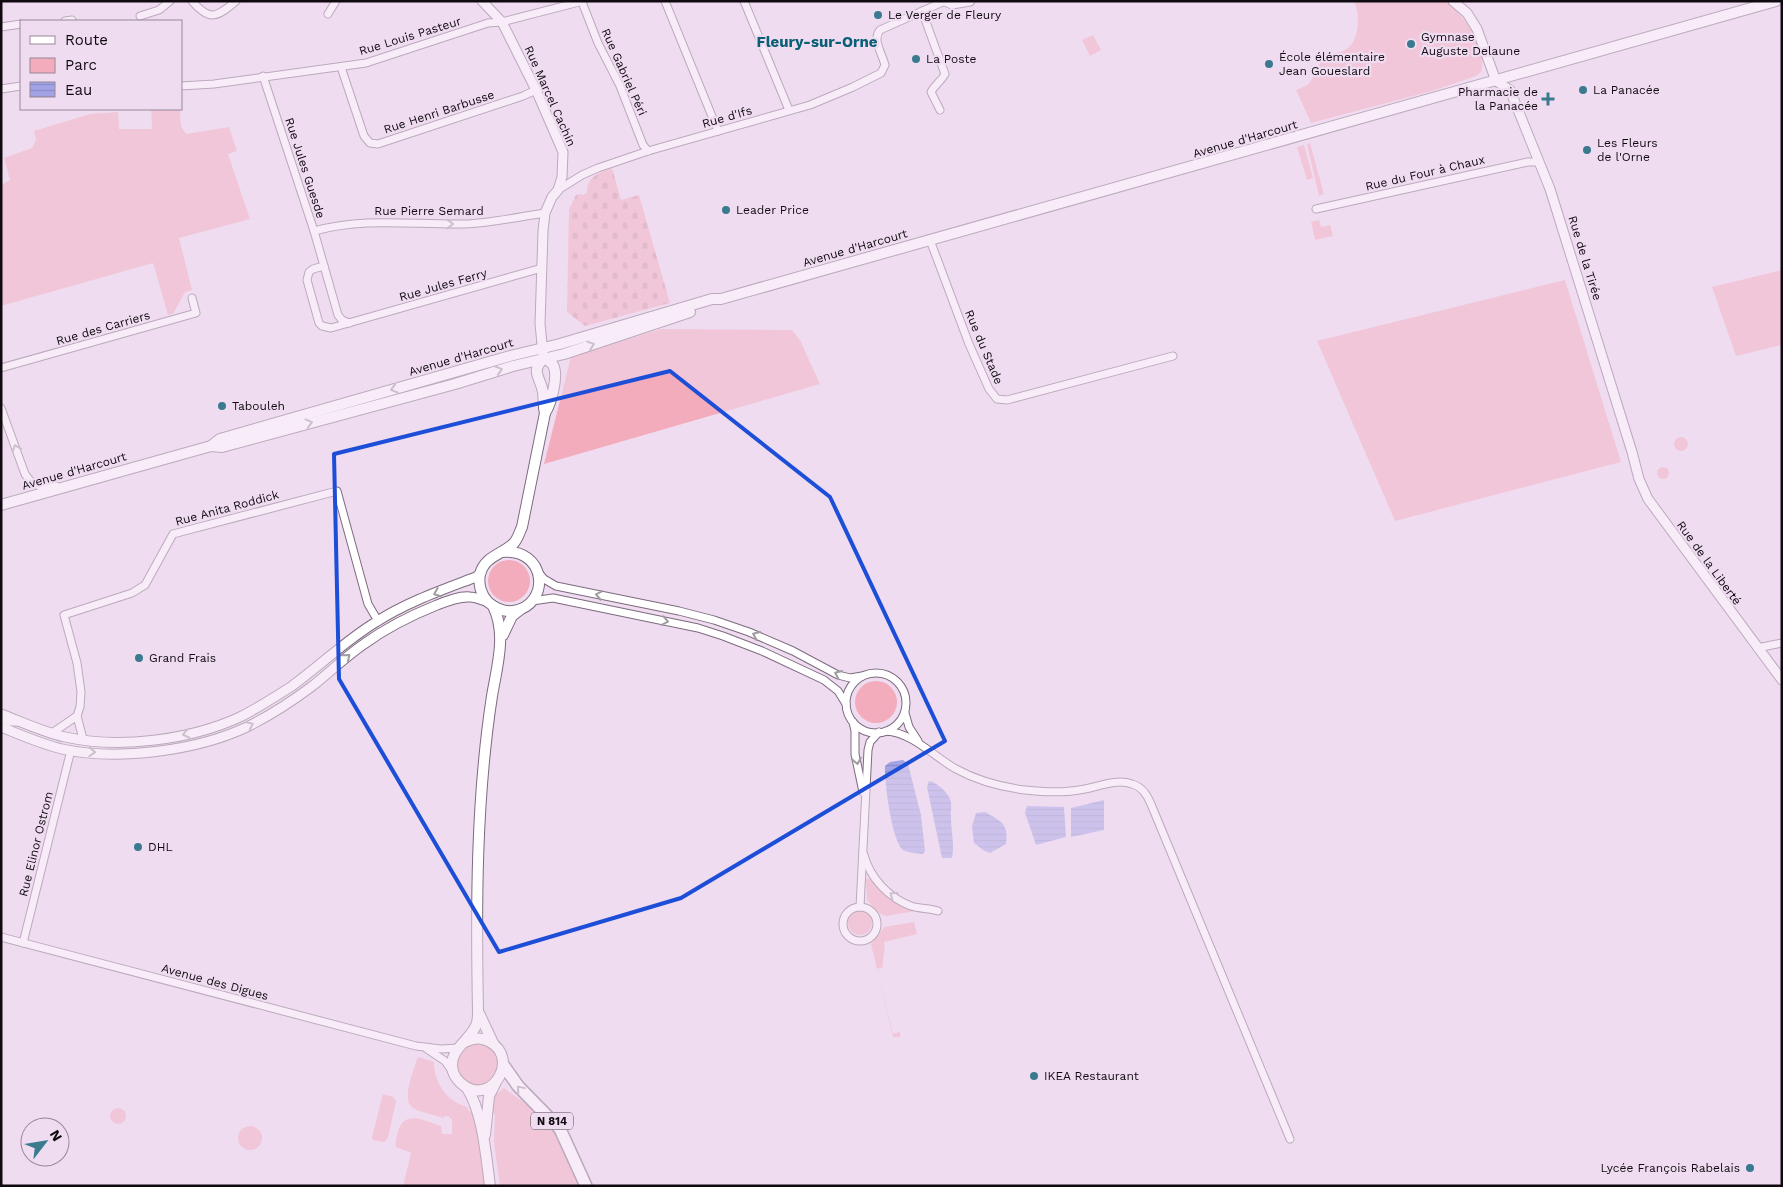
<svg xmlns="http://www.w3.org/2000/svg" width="1783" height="1187" viewBox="0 0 1783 1187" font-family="'Work Sans',sans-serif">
	<defs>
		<pattern id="cemetery-stones" width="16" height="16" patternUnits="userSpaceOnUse" patternTransform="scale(1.25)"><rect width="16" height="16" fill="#f2acbc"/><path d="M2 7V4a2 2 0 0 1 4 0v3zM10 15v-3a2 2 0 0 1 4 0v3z" fill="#ce93a1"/></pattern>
		<pattern id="water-rules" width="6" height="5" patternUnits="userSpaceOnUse" patternTransform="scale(1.25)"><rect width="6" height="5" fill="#a1a3e6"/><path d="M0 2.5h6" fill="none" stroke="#8a8bc4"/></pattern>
	</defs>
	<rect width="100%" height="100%" fill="#f0dcf1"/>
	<!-- green -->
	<g fill="#f2acbc">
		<path d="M1357,1H1446C1464,17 1489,46 1481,72L1476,76L1432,91L1311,123L1296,90C1299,88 1304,87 1307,85C1314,80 1317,65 1324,58C1330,52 1338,54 1345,50C1360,42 1360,15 1355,3Z"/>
		<path d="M1093,35L1101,50L1090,56L1082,40Z"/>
		<path d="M151,109H180L181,126L186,134L229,127L237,151L228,154L250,219L179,238L192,290L185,292L173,314L168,315L153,263L1,306V185L10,180L4,158L32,148L36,140L34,131L90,114L118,112L119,129H152Z"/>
		<path d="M1310,143L1324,194L1319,196L1307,144Z"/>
		<path d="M1304,145L1313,178L1307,180L1297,147Z"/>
		<path d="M1319,220L1321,227L1330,225L1333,236L1315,240L1311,222Z"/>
		<path d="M1782,270V345L1736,356L1712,287Z"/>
		<path d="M1565,280L1621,462L1395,521L1317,341Z"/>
		<path d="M661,329L792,330L800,340L820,384L544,464L571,357Z"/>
		<circle cx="1681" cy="444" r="7"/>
		<circle cx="1663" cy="473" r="6"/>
		<circle cx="509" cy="581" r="21"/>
		<circle cx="876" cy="702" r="21"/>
		<path d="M871,878L877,887L891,899L916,911L886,916L879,913L867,900L866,879Z"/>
		<circle cx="860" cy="923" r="12"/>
		<path d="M914,922L917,934L884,942C886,951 882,958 883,967L877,969L893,1034L900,1032V1037H893L871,944L884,927Z"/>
		<circle cx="478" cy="1064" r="21"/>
		<path d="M418,1057L434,1062C434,1083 447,1101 467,1107L469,1111L474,1113L486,1186H403L411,1153L396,1147C395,1141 397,1136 398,1131C405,1109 425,1121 441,1126L442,1134H452V1119L449,1118V1116H444V1118C435,1115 421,1113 413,1108C401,1100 413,1073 416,1062Z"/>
		<path d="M504,1088L533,1109L557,1133L582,1186H500L494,1143L495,1116L494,1113L491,1111L493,1097Z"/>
		<path d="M383,1094L393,1097L396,1101L388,1138L384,1142L373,1140L372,1137Z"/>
		<circle cx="118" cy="1116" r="8"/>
		<circle cx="250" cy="1138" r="12"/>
	</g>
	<!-- cemetery -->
	<path fill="url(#cemetery-stones)" d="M612,168L621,200L639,195L670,303L585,326L567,312L569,209L576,195L579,194L583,195L587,193C587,176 599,173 612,168Z"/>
	<!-- water -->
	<g fill="url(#water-rules)">
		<path d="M903,760L908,764L921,815L925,851L923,854C917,853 908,853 903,850C892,842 884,781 885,766L890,762Z"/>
		<path d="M929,781C938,783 949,793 951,802C952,807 950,813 951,818C951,831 955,845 952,858H942L927,787Z"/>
		<path d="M1104,800V830L1071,837V808Z"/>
		<path d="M1027,806L1064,807L1066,837L1036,845L1025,813Z"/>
		<path d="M985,812C1001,821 1009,824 1006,844L990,853L983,850L974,843L972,826L976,813Z"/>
	</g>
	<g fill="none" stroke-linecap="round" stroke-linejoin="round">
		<!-- minor casing -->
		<g stroke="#7c6b7e" stroke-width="9">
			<g id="minor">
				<path d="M192,1C210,22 217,17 236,1"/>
				<path d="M665,1L718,131"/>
				<path d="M744,1L789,110"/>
				<path d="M582,2L598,43L620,86L643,145L648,151"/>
				<path d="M922,11L945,74C941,82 935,84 931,92L940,110"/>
				<path d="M328,14L336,1"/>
				<path d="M140,16L159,10L170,1"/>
				<path d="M65,21L72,20"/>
				<path d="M1,27L21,24"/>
				<path d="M341,67L364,136L370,143L378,144L523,96L536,90"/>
				<path d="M263,76L314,231L338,315L342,320L349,323"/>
				<path d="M181,86L214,84L366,63L488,23L502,22L583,1"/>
				<path d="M1,89L21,86"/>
				<path d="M558,190L582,175L598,168L648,151L810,105L853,87L881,73L885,65C882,53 872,40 880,30L945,1"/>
				<path d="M1316,209L1528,162H1539"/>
				<path d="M314,231C366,217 412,225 464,224C491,223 518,217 545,213"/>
				<path d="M930,240L969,344L989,389L997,399L1007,400L1173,356"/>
				<path d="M324,266L313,269L309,272L307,280L319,323L322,326L331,328L542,268"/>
				<path d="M1,368L196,313L192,298"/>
				<path d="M1,408L25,474C34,488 41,487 56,486"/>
				<path d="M539,573L544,579L556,586L679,611L714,620L749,632L793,651L838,675L850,678L862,676"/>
				<path d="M532,601L553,598L698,628L723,636L762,651L824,680L838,691L846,704"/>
				<path d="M1757,648L1782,643"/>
				<circle cx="876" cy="703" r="30"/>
				<path d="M905,713L909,727L918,741"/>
				<path d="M1,719L10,722H19"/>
				<path d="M853,722L855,731V754L863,792"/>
				<path d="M886,731C913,733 933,756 956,769C978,781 1001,787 1025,790C1043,792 1062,793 1079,790C1096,788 1115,778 1132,784C1144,787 1149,799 1153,809L1290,1139"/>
				<path d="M52,733L77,716"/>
				<path d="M83,739L77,716L80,707L81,692L77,663L64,615L132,593L145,585L173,534L337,491L368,604L378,621"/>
				<path d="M864,855C870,878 889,898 911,906C920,909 929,908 938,911"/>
				<path d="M860,907L868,750L870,742L879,732"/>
				<circle cx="860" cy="924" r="17"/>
				<path d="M1,937L416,1046L441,1049L458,1048"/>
				<path d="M23,943L71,750"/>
				<path d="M427,1049L445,1061L452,1071"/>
			</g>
		</g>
		<!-- tertiary casing -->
		<g stroke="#7c6b7e" stroke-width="11">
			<g id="tertiary">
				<path d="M482,1L502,22L536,90L563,152L562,177L558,190L552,197L545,213L543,231L540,324L543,354"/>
				<path d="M945,1L952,4L970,1"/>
				<path d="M1453,1L1467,13L1477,29L1496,81L1510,90L1550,189L1632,452L1639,479L1648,499L1782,680"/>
				<path d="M1,714C22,722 43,732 65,737C120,749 190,740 240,717C258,708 275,697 292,686C321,665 346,640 376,622C407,602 442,590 476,577L481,573"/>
				<path d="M1,727C21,735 41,744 62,749C117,761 196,751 247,727C269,716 291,702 311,687C329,673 345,657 364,644C386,628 412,615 437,605C447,601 459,596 470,597C476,597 482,600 488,602"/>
			</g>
		</g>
		<!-- secondary casing -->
		<g stroke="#7c6b7e" stroke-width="12">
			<g id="secondary">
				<path d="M544,358C530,372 540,376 543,392C544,399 543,406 545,413"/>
				<path d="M211,446L220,439L510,356L560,344L712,299H721L1776,1"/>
				<path d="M1,505L211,446L222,447L455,384L513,366L564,354L690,312"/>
				<path d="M501,552C548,547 551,606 513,611C504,612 495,608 488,602C481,595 478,584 480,574C485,556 501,555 513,544C518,539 519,533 522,527L545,413C551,404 559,375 553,365C551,362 547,360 544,358"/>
				<path d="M503,635L512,616L521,609"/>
				<path d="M479,1013L493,1043"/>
				<path d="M465,1042C474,1038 481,1037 490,1042C519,1058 494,1103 466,1087C458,1082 452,1074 452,1065C452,1047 472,1039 477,1023C478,1019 478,1015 478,1011C476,906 476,800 492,696C497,666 507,634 493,606"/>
				<path d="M467,1088C483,1113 486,1156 490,1186"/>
				<path d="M485,1135L489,1096L495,1084"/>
			</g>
		</g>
		<!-- trunk casing -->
		<g stroke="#7c6b7e" stroke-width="14">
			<path id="trunk" d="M504,1066L518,1086L560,1129L586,1186"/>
		</g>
		<!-- minor -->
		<use href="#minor" stroke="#fff" stroke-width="7"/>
		<!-- tertiary -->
		<use href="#tertiary" stroke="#fff" stroke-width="9"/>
		<!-- secondary -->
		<use href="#secondary" stroke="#fff" stroke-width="10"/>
		<!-- trunk -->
		<use href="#trunk" stroke="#fff" stroke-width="11"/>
	</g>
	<!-- one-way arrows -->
	<defs><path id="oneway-chevron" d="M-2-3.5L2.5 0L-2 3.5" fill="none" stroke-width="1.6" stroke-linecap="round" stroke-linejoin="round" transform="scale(1.25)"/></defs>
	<g stroke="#9f9d9f">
		<use href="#oneway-chevron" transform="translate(450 224)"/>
		<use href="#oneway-chevron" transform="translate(591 345) rotate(-19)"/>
		<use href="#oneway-chevron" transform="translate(499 370) rotate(-17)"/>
		<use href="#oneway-chevron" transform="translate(394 389) rotate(164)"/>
		<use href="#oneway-chevron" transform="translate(309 423) rotate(-15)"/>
		<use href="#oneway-chevron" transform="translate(16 448) rotate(-109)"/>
		<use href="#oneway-chevron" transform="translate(437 593) rotate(158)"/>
		<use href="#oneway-chevron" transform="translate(599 595) rotate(-169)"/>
		<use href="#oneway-chevron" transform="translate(665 621) rotate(11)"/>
		<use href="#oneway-chevron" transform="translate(756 635) rotate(-156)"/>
		<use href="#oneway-chevron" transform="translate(347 657) rotate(-39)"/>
		<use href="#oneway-chevron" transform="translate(838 674) rotate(-156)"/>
		<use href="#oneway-chevron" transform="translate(250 725) rotate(-26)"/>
		<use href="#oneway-chevron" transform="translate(186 734) rotate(168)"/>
		<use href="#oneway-chevron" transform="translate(92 752) rotate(3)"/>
		<use href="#oneway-chevron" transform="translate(857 761) rotate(79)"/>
		<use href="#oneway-chevron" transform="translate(893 895) rotate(-144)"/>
		<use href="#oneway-chevron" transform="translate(520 1089) rotate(-130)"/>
	</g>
	<!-- marked area -->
	<path d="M0 0H1783V1187H0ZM670,371L830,497L945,741L681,898L499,952L339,679L334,454Z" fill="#f0dcf1" fill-opacity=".55" fill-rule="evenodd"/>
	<path fill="none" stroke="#1d4ed8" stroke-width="4" stroke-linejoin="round" d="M670,371L830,497L945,741L681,898L499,952L339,679L334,454Z"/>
	<!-- markers -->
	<g fill="#3a7a8e" stroke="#f0dcf1" stroke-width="2">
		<circle cx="878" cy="15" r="5"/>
		<circle cx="1411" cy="44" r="5"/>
		<circle cx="916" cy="59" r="5"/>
		<circle cx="1269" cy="64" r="5"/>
		<circle cx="1583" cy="90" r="5"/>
		<path d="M1545.5 91.5h5v5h5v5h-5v5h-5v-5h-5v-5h5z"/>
		<circle cx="1587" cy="150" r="5"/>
		<circle cx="726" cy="210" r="5"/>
		<circle cx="222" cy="406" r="5"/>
		<circle cx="139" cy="658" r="5"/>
		<circle cx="138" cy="847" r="5"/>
		<circle cx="1034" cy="1076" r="5"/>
		<circle cx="1750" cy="1168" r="5"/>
	</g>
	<g text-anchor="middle" stroke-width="4.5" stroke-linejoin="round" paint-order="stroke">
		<!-- shield labels -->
		<rect fill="#f0dcf1" stroke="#534954" stroke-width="1" x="531" y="1112.5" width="42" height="17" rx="4"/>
		<g font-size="11" font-weight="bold" fill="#100a10">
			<text x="552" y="1125">N 814</text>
		</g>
		<!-- poi labels -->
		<g font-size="12" fill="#100a10" stroke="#f0dcf1" text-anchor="start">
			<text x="888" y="19">Le Verger de Fleury</text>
			<text x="1421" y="41">Gymnase<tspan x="1421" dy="14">Auguste Delaune</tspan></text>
			<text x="1279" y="61">École élémentaire<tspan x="1279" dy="14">Jean Goueslard</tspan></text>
			<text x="926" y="63">La Poste</text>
			<text x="1593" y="94">La Panacée</text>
			<text x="1538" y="96" text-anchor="end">Pharmacie de<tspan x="1538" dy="14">la Panacée</tspan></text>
			<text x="1597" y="147">Les Fleurs<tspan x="1597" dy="14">de l'Orne</tspan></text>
			<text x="736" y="214">Leader Price</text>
			<text x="232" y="410">Tabouleh</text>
			<text x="149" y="662">Grand Frais</text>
			<text x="148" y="851">DHL</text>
			<text x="1044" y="1080">IKEA Restaurant</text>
			<text x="1740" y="1172" text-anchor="end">Lycée François Rabelais</text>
		</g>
		<!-- street labels -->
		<g font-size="12" fill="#100a10" stroke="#f0dcf1">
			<text transform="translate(410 36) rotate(-17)" y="4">Rue Louis Pasteur</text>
			<text transform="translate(624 72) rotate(66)" y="4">Rue Gabriel Péri</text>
			<text transform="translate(550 96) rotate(66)" y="4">Rue Marcel Cachin</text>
			<text transform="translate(439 112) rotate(-18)" y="4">Rue Henri Barbusse</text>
			<text transform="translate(727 117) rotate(-16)" y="4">Rue d'Ifs</text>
			<text transform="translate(1245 139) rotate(-16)" y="4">Avenue d'Harcourt</text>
			<text transform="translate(305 168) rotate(72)" y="4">Rue Jules Guesde</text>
			<text transform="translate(1425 173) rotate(-13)" y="4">Rue du Four à Chaux</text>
			<text x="429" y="215">Rue Pierre Semard</text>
			<text transform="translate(855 248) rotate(-16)" y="4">Avenue d'Harcourt</text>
			<text transform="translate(1585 258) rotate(73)" y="4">Rue de la Tirée</text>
			<text transform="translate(443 285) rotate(-16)" y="4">Rue Jules Ferry</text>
			<text transform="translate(103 328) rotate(-16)" y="4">Rue des Carriers</text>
			<text transform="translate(984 347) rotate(67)" y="4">Rue du Stade</text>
			<text transform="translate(461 357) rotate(-16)" y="4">Avenue d'Harcourt</text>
			<text transform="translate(74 471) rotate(-16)" y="4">Avenue d'Harcourt</text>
			<text transform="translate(227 508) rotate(-15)" y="4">Rue Anita Roddick</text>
			<text transform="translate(1709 563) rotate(54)" y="4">Rue de la Liberté</text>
			<text transform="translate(36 844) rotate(-76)" y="4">Rue Elinor Ostrom</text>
			<text transform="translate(215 982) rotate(15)" y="4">Avenue des Digues</text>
		</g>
		<!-- quarter labels -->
		<g font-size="15" font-weight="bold" fill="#0a5f75" stroke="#f0dcf1">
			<text x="817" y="47">Fleury-sur-Orne</text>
		</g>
	</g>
	<!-- border -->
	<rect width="1783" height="1187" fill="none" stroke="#100a10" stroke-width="5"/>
	<!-- legend -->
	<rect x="20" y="20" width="162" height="90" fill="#f0dcf1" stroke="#968897"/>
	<rect x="30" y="36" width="25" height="8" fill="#ffffff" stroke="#968897"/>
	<text x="65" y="45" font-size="15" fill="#100a10">Route</text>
	<rect x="30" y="58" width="25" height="15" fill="#f2acbc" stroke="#968897"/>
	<text x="65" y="70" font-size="15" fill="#100a10">Parc</text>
	<rect x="30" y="82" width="25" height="15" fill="url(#water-rules)" stroke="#968897"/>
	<text x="65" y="95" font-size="15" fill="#100a10">Eau</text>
	<!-- north arrow -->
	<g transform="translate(45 1142) rotate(59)"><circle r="24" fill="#f0dcf1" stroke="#968897"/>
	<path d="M0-4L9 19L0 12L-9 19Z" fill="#3a7a8e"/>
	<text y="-8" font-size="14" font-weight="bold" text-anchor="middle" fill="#100a10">N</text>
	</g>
</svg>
